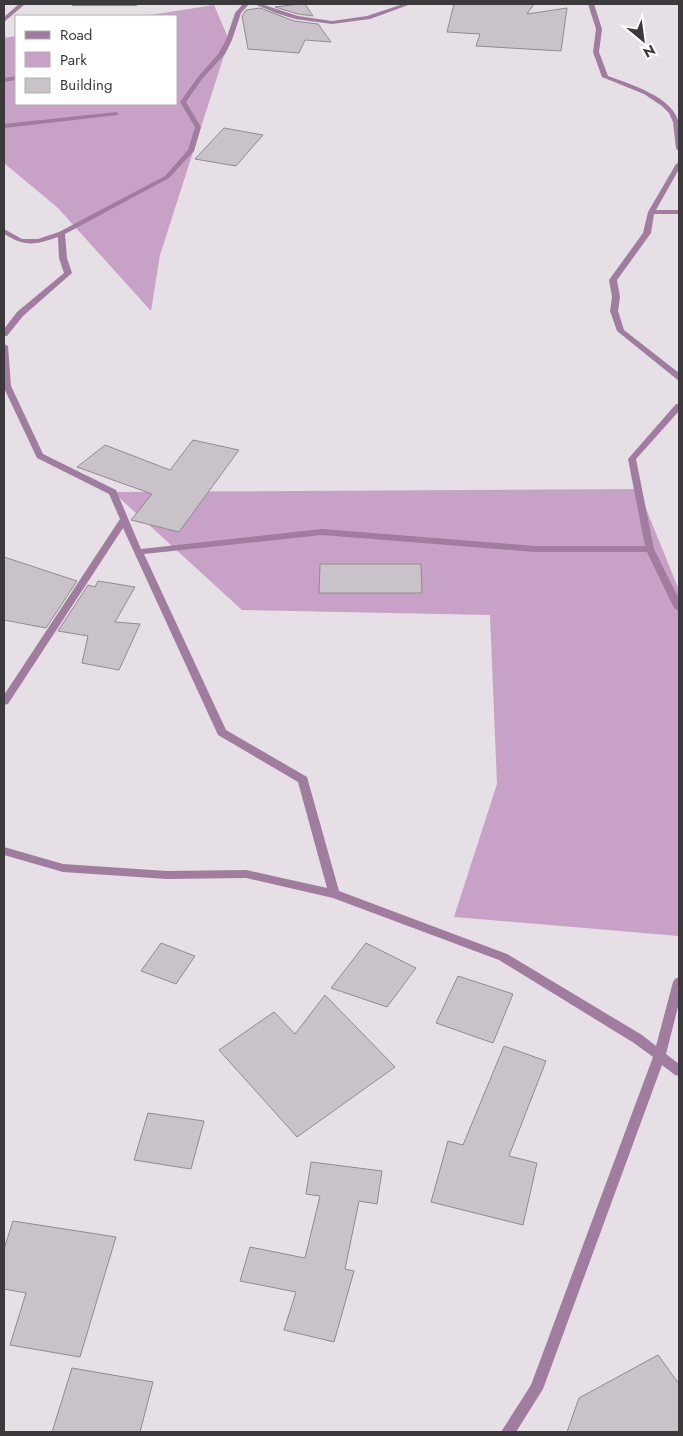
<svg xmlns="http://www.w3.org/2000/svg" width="683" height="1436" viewBox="0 0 683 1436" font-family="Jost,sans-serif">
	<rect width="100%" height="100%" fill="#e6dfe5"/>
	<!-- green -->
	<g fill="#c8a1c6">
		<path d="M214,5L229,40L160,255L151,311L58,208L4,163V38L16,36V104H176V16H144Z"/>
		<path d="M638,489L679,590V936L454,917L497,784L490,615L242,610L113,492Z"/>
	</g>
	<!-- building -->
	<g fill="#c9c3c9" stroke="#918b90">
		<path d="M300,4H305L313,16L298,14L275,7Z"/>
		<path d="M454,4H534L527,14L567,8L561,51L476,46L480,34L447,32Z"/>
		<path d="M260,8L294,21L318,24L331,42L305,40L299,53L248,49L242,16L246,10Z"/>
		<path d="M224,128L263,135L236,166L195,159Z"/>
		<path d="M193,440L239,450L179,532L131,520L152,494L77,467L105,445L170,470Z"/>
		<path d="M4,557L77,581L46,628L4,620Z"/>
		<path d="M320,564H421L422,593H319Z"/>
		<path d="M98,581L135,587L115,622L140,624L119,670L82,663L88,636L58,631L88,585L95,587Z"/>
		<path d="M161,943L195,956L176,984L141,971Z"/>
		<path d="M366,943L416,968L387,1007L331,988Z"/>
		<path d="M458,976L513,994L493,1043L436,1023Z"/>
		<path d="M325,995L395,1067L297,1137L219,1050L274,1012L295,1034Z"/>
		<path d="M504,1046L546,1061L509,1156L537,1163L523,1225L431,1202L448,1141L463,1145Z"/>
		<path d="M148,1113L204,1121L191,1169L134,1160Z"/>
		<path d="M311,1162L382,1171L377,1204L359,1201L345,1269L354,1271L334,1342L284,1330L296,1292L240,1281L250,1247L305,1258L320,1196L306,1194Z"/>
		<path d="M13,1221L116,1237L80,1357L10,1345L26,1293L4,1289V1249Z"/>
		<path d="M658,1355L679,1384V1432H567L579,1398Z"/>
		<path d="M72,1368L153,1382L140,1432H52Z"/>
	</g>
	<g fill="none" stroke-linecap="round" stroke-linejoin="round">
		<!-- street -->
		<g fill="#a07c9e" fill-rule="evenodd">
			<path d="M19,4H25L4,22V17Z"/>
			<path d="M70,4H139L136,6H73Z"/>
			<path d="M243,4H249L241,13L232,40L225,54L202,79L186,102L201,127L194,151L169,178L65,234L67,258L72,273L23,316L7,336H4V329L17,312L64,273L59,258L58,237C34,245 26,247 4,234V229L22,239H38L59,232L165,176L188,150L195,127L180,102L198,77L219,53L226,40L235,13Z"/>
			<path d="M254,4H261L298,16L332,21L367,16L403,4H411L370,19L332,24L295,19L276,13Z"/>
			<path d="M588,4H594L602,29L599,52L608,76C629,84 675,97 679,124C680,132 679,142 679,151L676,149L673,122L669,113L662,106L644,94L602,77L593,52L596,29Z"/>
			<path d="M16,76V80L4,82V78Z"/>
			<path d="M116,112L119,114L118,115L4,128V124Z"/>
			<path d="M679,162V169L656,210H679V214H654L651,233L617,280L620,297L618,311L624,330L679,373V381L617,331L610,311L612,297L609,280L643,233L648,212L676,164Z"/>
			<path d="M4,344L8,346L11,386L43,454L116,490L141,549L322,529L535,546H645L628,459L676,404H679V411L636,459L654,549L679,599V611L674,608L647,552H535L322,535L144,554L226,730L307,777L339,891L507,954L642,1035L656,1046L673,982L675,979L679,977V1003L666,1054L679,1064V1076L675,1075L662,1065L543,1389L516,1432H501L531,1385L653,1057L634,1043L499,960L333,898L246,878L167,879L63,872L4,855V847L63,864L167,871L246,870L327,888L298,782L218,735L123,528L8,704L4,705V695L120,519L109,494L37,458L4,388Z"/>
		</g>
	</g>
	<!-- border -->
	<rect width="683" height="1436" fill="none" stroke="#3c393c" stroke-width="10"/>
	<!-- legend -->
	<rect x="15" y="15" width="162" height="90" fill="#ffffff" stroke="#b1b0b1"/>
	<rect x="25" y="31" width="25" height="8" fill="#a07c9e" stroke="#b1b0b1"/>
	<text x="60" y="40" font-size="15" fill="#3c393c">Road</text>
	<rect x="25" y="52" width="25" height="15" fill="#c8a1c6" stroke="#b1b0b1"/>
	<text x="60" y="65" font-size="15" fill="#3c393c">Park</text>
	<rect x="25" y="78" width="25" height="15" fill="#c9c3c9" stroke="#b1b0b1"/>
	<text x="60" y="90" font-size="15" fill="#3c393c">Building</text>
	<!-- north arrow -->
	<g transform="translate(643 40) rotate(151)" stroke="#ffffff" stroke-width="4" paint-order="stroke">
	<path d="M0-4L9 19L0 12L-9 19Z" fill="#3c393c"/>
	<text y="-8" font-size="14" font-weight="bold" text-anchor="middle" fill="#3c393c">N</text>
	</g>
</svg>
